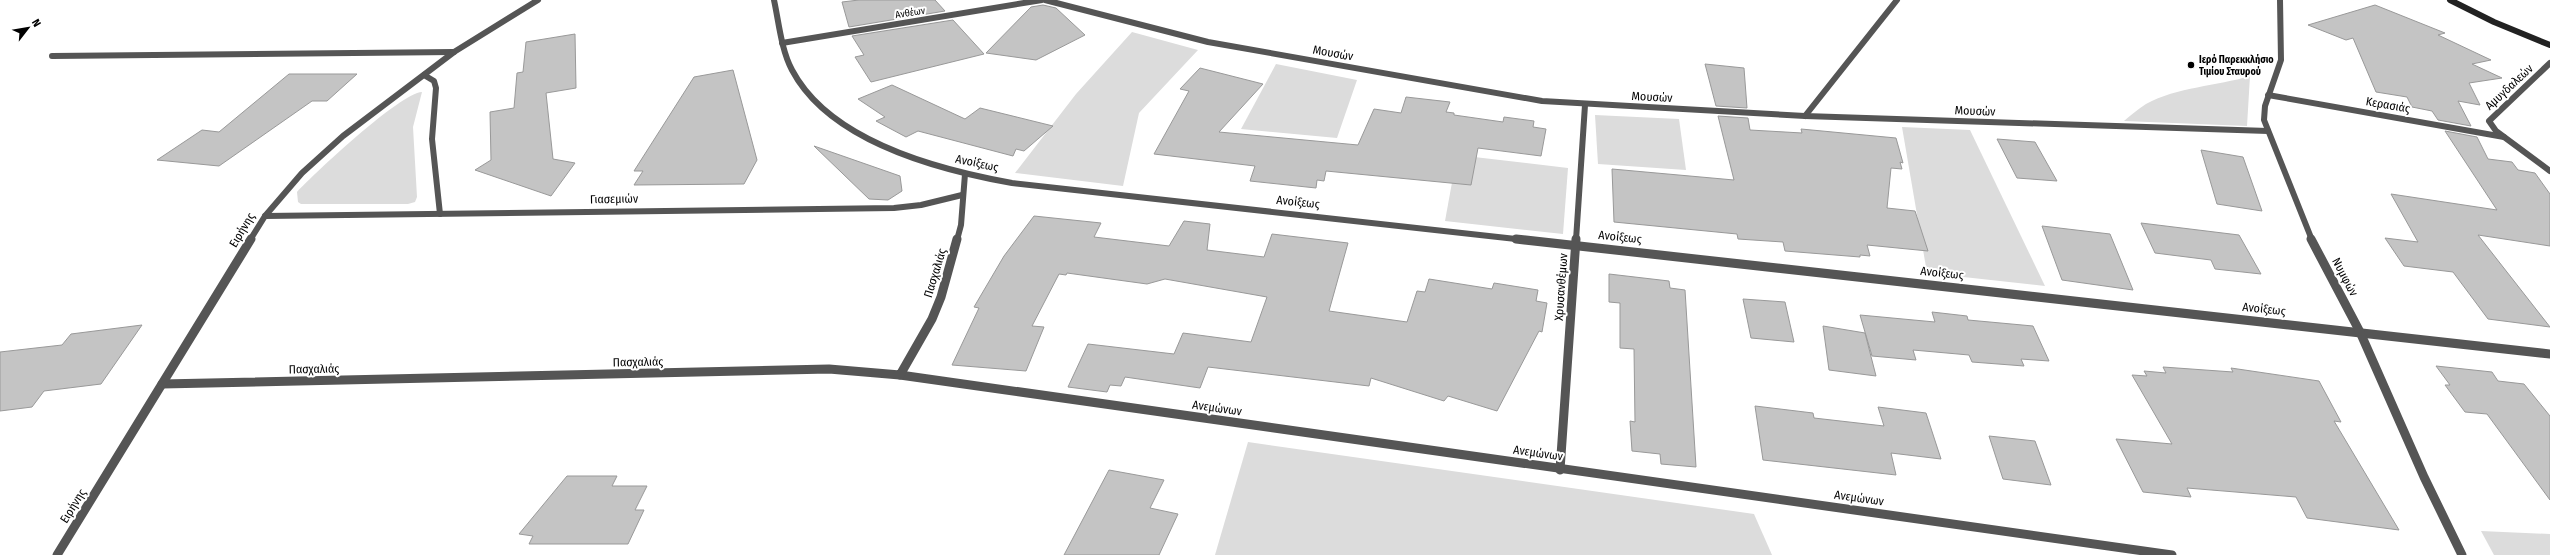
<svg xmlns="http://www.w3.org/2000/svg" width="2550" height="555" viewBox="0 0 2550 555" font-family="'Fira Sans Condensed',sans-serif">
	<rect width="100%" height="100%" fill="#fff"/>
	<!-- green -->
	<g fill="#dcdcdc">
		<path d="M1132,32L1198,50L1139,113L1123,186L1015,173L1076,94Z"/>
		<path d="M1276,64L1357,80L1337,138L1241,129Z"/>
		<path d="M2250,76L2247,126L2124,121C2131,115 2138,109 2146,104C2177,87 2217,86 2250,76Z"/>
		<path d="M422,92L413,127L417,197L415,202L408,204H301L298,202L297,192C315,173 400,93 422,92Z"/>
		<path d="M1595,115L1679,119L1686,170L1598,164Z"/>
		<path d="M1902,127L1970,130L2045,286L1927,273Z"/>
		<path d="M1457,155L1568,168L1563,234L1445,221Z"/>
		<path d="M1248,442L1754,514L1772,555H1215Z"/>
		<path d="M2481,531L2550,534V555H2494Z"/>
	</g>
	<!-- building -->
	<g fill="#c4c4c4" stroke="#999">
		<path d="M859,0H935L945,11L849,27L842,2Z"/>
		<path d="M1043,5L1056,8L1085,35L1036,60L986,53L1031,7Z"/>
		<path d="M2375,5L2445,33L2438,35L2491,60L2472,64L2502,78L2469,83L2480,105L2458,101L2471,126L2438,120L2432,111L2412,107L2407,97L2376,92L2353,38L2346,40L2308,25Z"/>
		<path d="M953,20L984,54L871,82L855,57L864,55L852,36Z"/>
		<path d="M575,34L576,88L546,93L553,159L575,163L551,196L475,170L491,160L490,112L514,108L517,73L523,72L526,42Z"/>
		<path d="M1705,64L1744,68L1747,108L1716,106Z"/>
		<path d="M1200,68L1263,84L1219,132L1358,145L1374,109L1401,113L1406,97L1450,102L1446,112L1454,113V115L1503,122L1504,117L1534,121L1533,127L1546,129L1541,156L1478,148L1471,185L1326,171L1324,181L1317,180L1316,188L1250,181L1255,166L1154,154L1189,91L1180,89Z"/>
		<path d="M733,70L757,160L744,184L634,185L643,171H634L694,77Z"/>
		<path d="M289,74H357L327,101H312L219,166L157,160L202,130L219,132Z"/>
		<path d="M892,85L965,119L980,108L1053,126L1024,151L1016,149L1013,156L918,131L906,137L876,121L885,117L858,99Z"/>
		<path d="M1718,116L1748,118L1750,130L1802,133L1801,129L1896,138L1903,163L1900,162L1902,169L1891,168L1887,208L1915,211L1928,251L1867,245L1870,256L1860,255V257L1785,251L1783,242L1738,239L1737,234L1614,222L1612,169L1734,180Z"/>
		<path d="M2445,131L2477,137L2488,159L2512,162L2518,170L2535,173L2550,194V246L2478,235L2550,327L2488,319L2453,272L2404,266L2385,238L2418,242L2391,194L2497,210Z"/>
		<path d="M1997,139L2035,142L2057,181L2017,178Z"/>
		<path d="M814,146L900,176L902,191L888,200L869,199Z"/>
		<path d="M2201,150L2243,157L2262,211L2217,204Z"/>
		<path d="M1034,216L1101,223L1094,237L1169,246L1184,221L1210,224L1207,250L1264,257L1272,234L1348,243L1329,311L1407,322L1417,291L1425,292L1429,279L1492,289L1494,283L1538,290L1536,301L1547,303L1542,332L1539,331L1497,411L1448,396L1444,401L1371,378L1369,386L1208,367L1200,388L1125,377L1121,386L1110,385L1107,392L1068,387L1088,344L1174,354L1183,333L1251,342L1267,297L1165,279L1147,284L1067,273L1066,275L1059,274L1032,326L1044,327L1026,371L952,365L979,308L974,307L1004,256Z"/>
		<path d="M2141,223L2239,235L2261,274L2215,269L2211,260L2155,253Z"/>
		<path d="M2042,226L2110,234L2133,290L2062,280Z"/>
		<path d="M1609,274L1669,281L1670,288L1685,290L1696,467L1661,464L1660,454L1632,451L1630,421L1635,422L1634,349L1620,348V303L1609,302Z"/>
		<path d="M1743,299L1785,302L1794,342L1751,338Z"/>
		<path d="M1932,312L1967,316L1968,320L2033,326L2049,361L2021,359L2024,366L1972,362L1969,355L1913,350L1916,360L1872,356L1860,315L1935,322Z"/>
		<path d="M142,325L101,384L44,391L32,407L0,411V352L62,345L71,334Z"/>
		<path d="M1823,326L1865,333L1876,376L1829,370Z"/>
		<path d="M2436,366L2492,372L2498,381L2524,384L2550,416V500L2487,414L2465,412L2445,385H2450Z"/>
		<path d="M2163,367L2233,372L2231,368L2319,381L2341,422L2334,421L2399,530L2307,518L2296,497L2187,488L2191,497L2143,492L2116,439L2172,444L2132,375L2147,376L2144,371L2166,373Z"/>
		<path d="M1755,406L1813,413L1814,418L1884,426L1878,407L1926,413L1941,459L1891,453L1896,475L1763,460Z"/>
		<path d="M1989,436L2035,441L2051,485L2003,479Z"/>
		<path d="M1109,470L1164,480L1150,508L1178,514L1159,555H1064Z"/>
		<path d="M567,476H617L612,486H647L635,510H644L628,544H529L533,536L519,534Z"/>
	</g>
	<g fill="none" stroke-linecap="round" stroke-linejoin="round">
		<!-- lane -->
		<path stroke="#555" stroke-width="6" d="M1805,116L1897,0"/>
		<!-- street-far1 -->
		<g stroke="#555" stroke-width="6">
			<path d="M774,0C779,23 781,49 792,70C830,142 939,170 1012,183L1525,240"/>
			<path d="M1045,0L1208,42L1542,101L1805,116L2268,131"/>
			<path d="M2280,0L2281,60L2265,106L2264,120L2312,240"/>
			<path d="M782,43L1042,0"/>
			<path d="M52,56L454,52"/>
			<path d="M2550,63L2489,121L2496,131L2550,171"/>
			<path d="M424,75L434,81L436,88L432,139L440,214"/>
			<path d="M2268,95L2504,137"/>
			<path d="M265,216L894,208L921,205L962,195"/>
			<path d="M250,240L265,216L302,173L343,136L454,52L538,0"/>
			<path d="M957,240L961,225L965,174"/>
			<path d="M1576,240L1585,105"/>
		</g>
		<!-- street -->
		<g stroke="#555" stroke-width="9">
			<path d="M1516,239L2550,354"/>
			<path d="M2311,239L2360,332L2424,477L2462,555"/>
			<path d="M900,375L2172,555"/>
			<path d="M162,384L829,369L900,375L932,319L941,297L957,239"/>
			<path d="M1560,470L1576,239"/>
			<path d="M57,555L251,239"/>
		</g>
		<!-- secondary -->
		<path stroke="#222" stroke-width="6" d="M2450,0L2494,22L2550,45"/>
	</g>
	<!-- markers -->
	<circle fill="#000" stroke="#fff" stroke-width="1.5" cx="2191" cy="65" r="4"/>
	<g text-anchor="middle" stroke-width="4" stroke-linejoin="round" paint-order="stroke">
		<!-- far-street labels -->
		<g font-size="10" fill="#000" stroke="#fff">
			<text transform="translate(910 12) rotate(-9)" y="4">Ανθέων</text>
		</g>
		<!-- far-poi labels -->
		<g font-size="10" font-weight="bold" fill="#000" stroke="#fff" text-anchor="start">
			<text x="2199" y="63">Ιερό Παρεκκλήσιο<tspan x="2199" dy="12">Τιμίου Σταυρού</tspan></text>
		</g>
		<!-- street labels -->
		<g font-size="12" fill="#000" stroke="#fff">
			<text transform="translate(1333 53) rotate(10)" y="4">Μουσών</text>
			<text transform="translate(2509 87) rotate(-43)" y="4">Αμυγδαλεών</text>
			<text transform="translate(1652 97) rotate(3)" y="4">Μουσών</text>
			<text transform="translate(2388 105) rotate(10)" y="4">Κερασιάς</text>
			<text transform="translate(1975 111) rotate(2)" y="4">Μουσών</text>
			<text transform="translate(977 163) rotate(12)" y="4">Ανοίξεως</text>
			<text transform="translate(614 199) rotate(-1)" y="4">Γιασεμιών</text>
			<text transform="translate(1298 202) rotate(6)" y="4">Ανοίξεως</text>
			<text transform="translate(242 230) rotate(-59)" y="4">Ειρήνης</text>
			<text transform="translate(1620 237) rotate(6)" y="4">Ανοίξεως</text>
			<text transform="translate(935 273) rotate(-73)" y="4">Πασχαλιάς</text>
			<text transform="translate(1942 273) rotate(6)" y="4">Ανοίξεως</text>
			<text transform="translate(2345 277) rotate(62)" y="4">Νυμφών</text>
			<text transform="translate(1561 287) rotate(-86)" y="4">Χρυσανθέμων</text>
			<text transform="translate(2264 309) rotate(6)" y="4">Ανοίξεως</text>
			<text transform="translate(638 362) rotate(-1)" y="4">Πασχαλιάς</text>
			<text transform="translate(314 369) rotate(-1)" y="4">Πασχαλιάς</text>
			<text transform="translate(1217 408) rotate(8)" y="4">Ανεμώνων</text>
			<text transform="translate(1538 453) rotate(8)" y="4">Ανεμώνων</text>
			<text transform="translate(1859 498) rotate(8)" y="4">Ανεμώνων</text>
			<text transform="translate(73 506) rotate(-58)" y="4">Ειρήνης</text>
		</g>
	</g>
	<!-- north arrow -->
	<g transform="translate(28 28) rotate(59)" stroke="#ffffff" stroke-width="3" paint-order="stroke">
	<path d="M0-3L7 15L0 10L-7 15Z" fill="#000000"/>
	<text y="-6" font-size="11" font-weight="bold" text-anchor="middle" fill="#000000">N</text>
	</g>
</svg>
